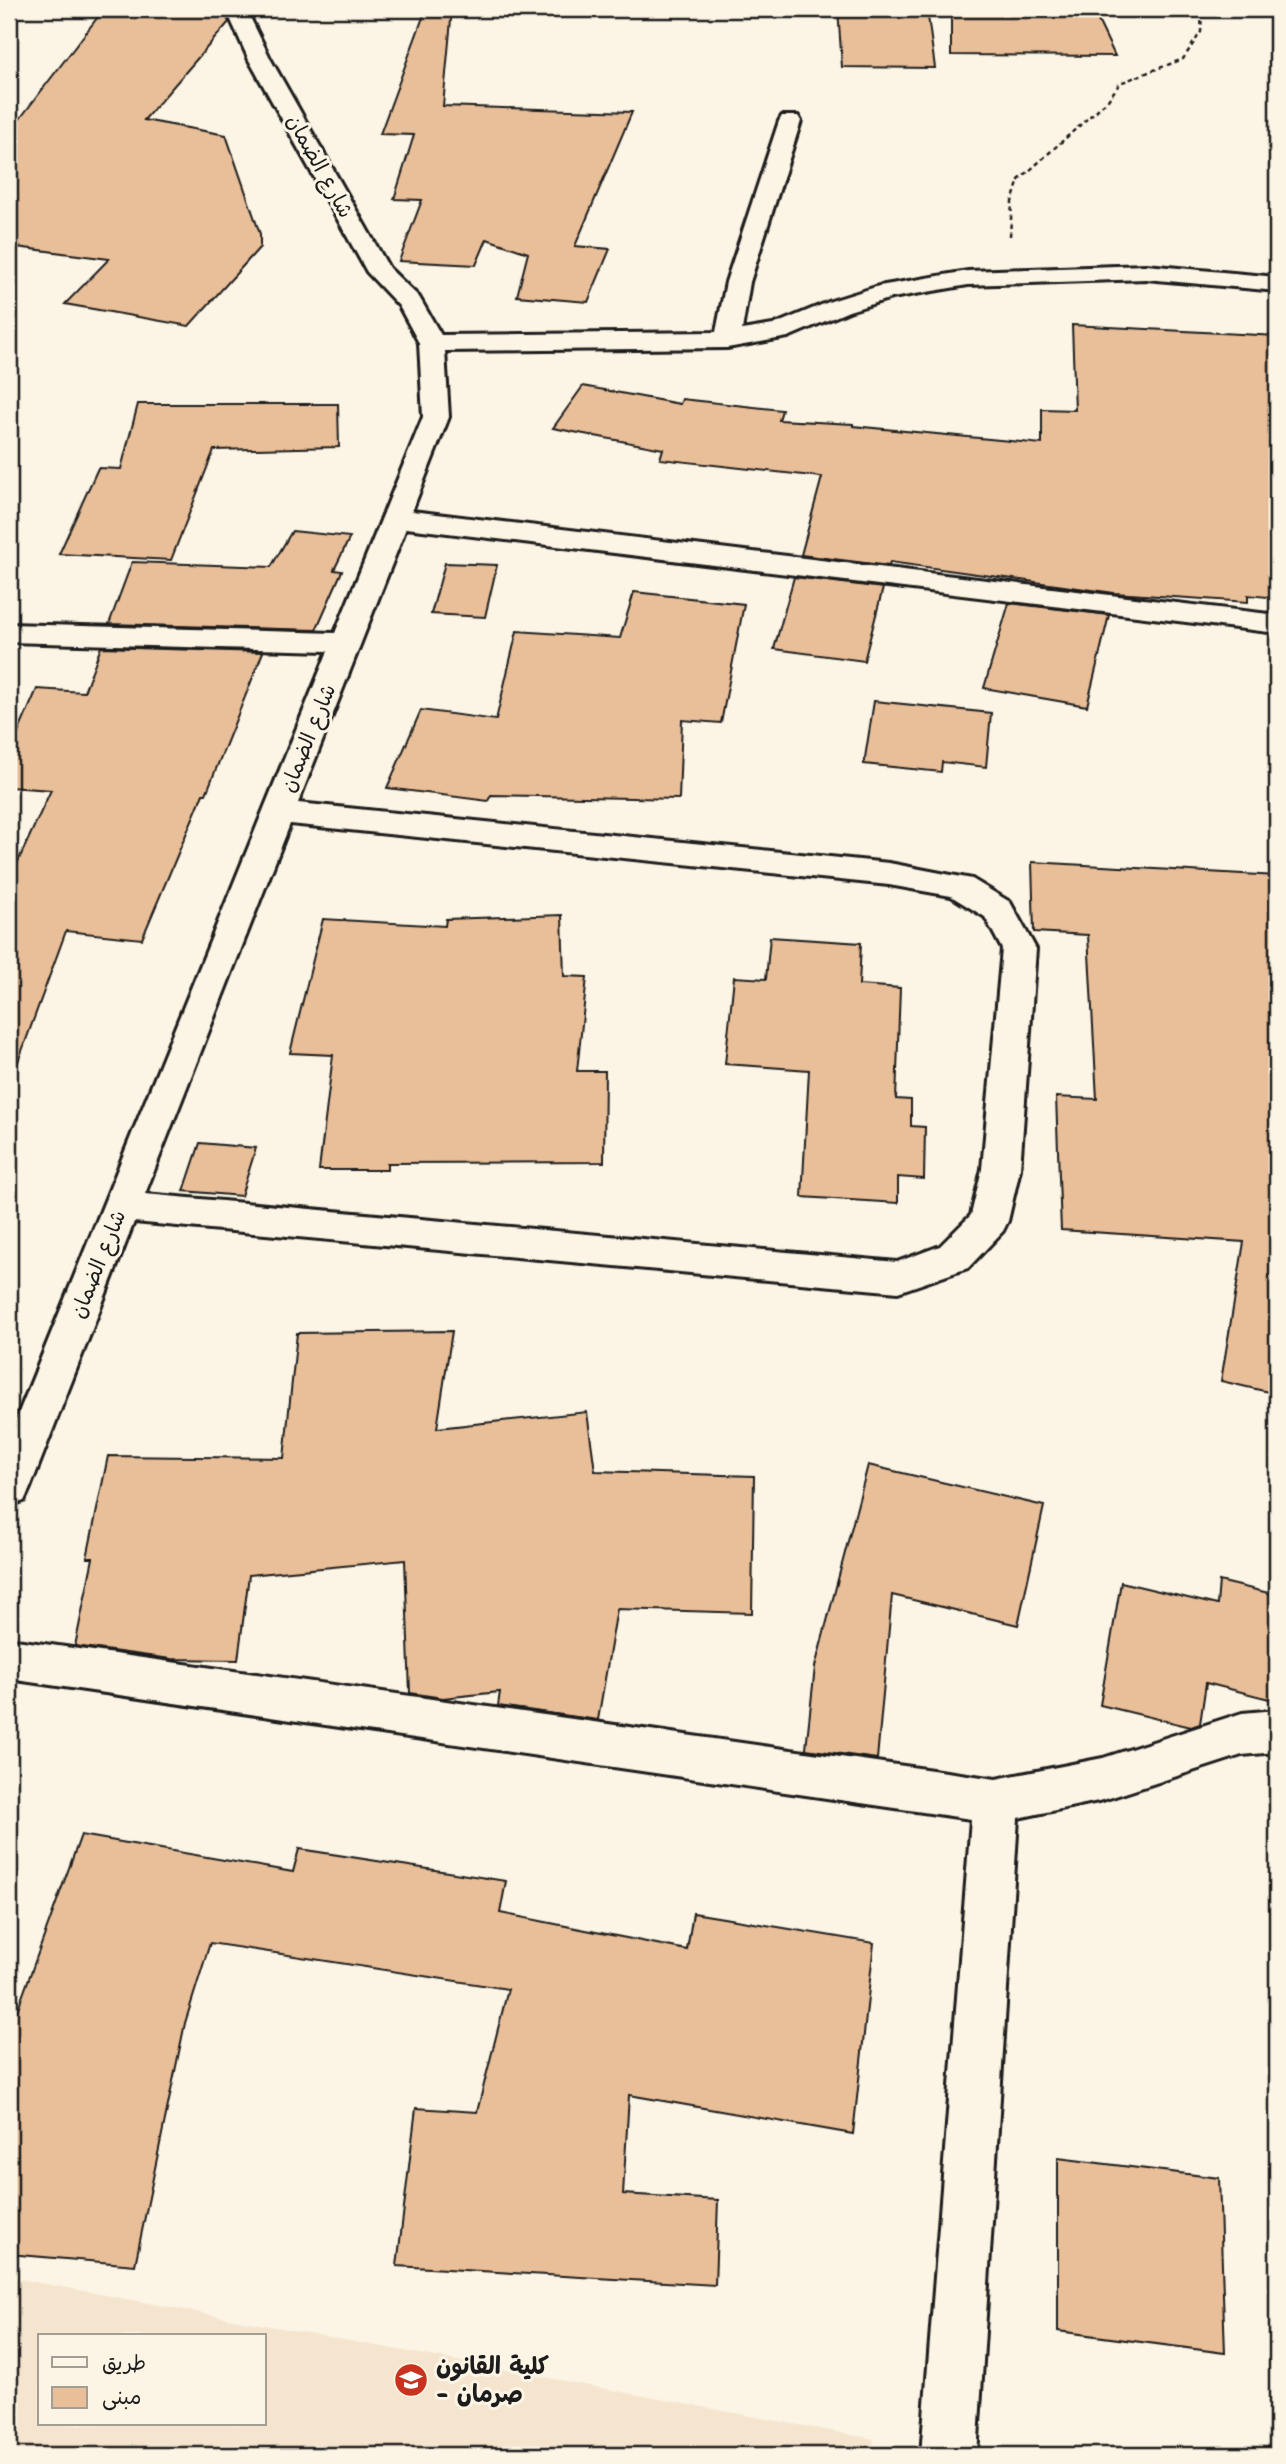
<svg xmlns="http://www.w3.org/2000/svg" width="1286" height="2464" viewBox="0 0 1286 2464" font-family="'Shantell Sans','Playpen Sans Arabic',sans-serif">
	<rect width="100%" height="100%" fill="#fcf5e5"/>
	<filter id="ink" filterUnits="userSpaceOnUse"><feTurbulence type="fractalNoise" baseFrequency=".0143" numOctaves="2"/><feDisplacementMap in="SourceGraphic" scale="14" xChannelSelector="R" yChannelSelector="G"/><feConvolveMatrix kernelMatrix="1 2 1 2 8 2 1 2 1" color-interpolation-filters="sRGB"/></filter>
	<g filter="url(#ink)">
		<!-- built -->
		<path fill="#f6e5ce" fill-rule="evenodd" d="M9,2277L874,2439L871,2455H9ZM40,2336H264V2424H40Z"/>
		<!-- building -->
		<g fill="#e9bf99" stroke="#1c1c1c" stroke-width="2">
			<path d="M104,9H223L229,22L144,120L226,135L260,234V247L189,326L65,304L109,259L9,246V133Z"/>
			<path d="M426,9H452L443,106L632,112L575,246L610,249L588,302L517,296L528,253L487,239L476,265L399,261L422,200L394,199L414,135L380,134Z"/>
			<path d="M838,9H927L935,68L842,67Z"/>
			<path d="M1093,10L1115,56L951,55V13Z"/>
			<path d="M1072,325L1277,336V598L1248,595V602L1114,593L890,562L889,566L801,555L822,477L660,459L663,449L553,428L583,386L680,404L682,399L782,410L779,420L853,424V426L1042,444V409L1075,410Z"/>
			<path d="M138,404H338L339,447L214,450L171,560L59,554L98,468L121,469Z"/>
			<path d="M292,531L350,537L334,570L342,571L316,630L109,624L132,562L271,567Z"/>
			<path d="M445,563L497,565L485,617L431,614Z"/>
			<path d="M794,577L883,588L864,661L774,649Z"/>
			<path d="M634,592L744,604L721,723L682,720L679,799L491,795L488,801L387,788L421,710L496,720L517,631L620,638Z"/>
			<path d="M1009,603L1109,615L1087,706L984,688Z"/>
			<path d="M101,647L263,652L206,794H203L142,939L66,931L15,1070L9,1069V881L51,790L9,787V754L37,689L84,692Z"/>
			<path d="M874,701L991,713L986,767L942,762L941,772L864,764Z"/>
			<path d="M1032,862L1277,876V1394L1221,1381L1244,1242L1061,1230L1056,1097L1097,1099L1088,935L1034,932Z"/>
			<path d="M562,915L564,976L587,977L577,1071H605L604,1162L387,1163V1170H319L333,1055L290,1053L323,919L445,926L446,919Z"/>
			<path d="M770,937L861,943L859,985L900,988L896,1099L911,1100V1126L925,1127L924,1179L898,1177V1203L802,1197L809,1070L725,1064L734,977L766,979Z"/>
			<path d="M200,1143L256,1148L241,1196L184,1191Z"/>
			<path d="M452,1331L437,1428L587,1412L595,1471L754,1476L752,1613L617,1609L598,1720L498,1706L500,1692L443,1698L410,1693L405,1560L249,1575L238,1660L171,1659L75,1646L93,1558H87L108,1456L284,1458L297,1333Z"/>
			<path d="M868,1465L1044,1506L1018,1625L892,1595L877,1759L806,1749L815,1667Z"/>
			<path d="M1219,1581L1277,1595V1701L1206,1683L1200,1724L1191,1727L1100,1705L1121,1582L1217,1605Z"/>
			<path d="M81,1835L293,1872L299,1849L506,1881L500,1913L687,1950L693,1913L874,1943L853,2134L629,2095L623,2194L718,2200L715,2285L397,2266L416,2108L477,2112L508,1989L210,1943L185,2023L135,2265L9,2254V2011H17Z"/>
			<path d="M1058,2158L1219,2178L1225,2353L1058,2331Z"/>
		</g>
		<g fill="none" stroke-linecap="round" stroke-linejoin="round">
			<!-- minor casing -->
			<g stroke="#1c1c1c" stroke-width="6">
				<g id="minor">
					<path d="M226,9H246L271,60L389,268L419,297L441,335L716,332L726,282L779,121L782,116H798L801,121L750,282L742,330L773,325L831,301L879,286L968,271L1146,265L1277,277V291L1146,279L968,285L892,298L849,311L788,337L727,348L445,351L449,417L412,511L1277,615V633L406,528L298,803L889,863L972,879L1010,902L1036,949L1020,1169L1008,1221L1003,1231L968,1268L898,1292L134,1222L30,1488L24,1501L9,1506V1437L328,651L9,642V624L335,633L423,417L419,343L399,306L367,272L249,60ZM290,824L889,885L951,896L985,917L1002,949L982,1169L971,1215L940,1246L897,1262L145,1194Z"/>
					<path d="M9,1639L996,1779L1103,1758L1242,1713L1277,1710V1752L1242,1755L1103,1800L1018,1818L977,2455H921L971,1819L9,1679Z"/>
				</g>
			</g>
			<!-- path -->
			<path stroke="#1c1c1c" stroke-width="2.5" stroke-dasharray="4.5 3.5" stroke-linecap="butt" d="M1010,236L1012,202L1019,180L1108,100L1120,83L1183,59L1201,32L1202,9"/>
			<!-- minor -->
			<use href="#minor" fill="#fcf5e5" fill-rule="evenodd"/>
		</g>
	</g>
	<!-- icons -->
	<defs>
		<g id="university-disc" transform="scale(1.75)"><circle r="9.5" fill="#c8321e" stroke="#fcf5e5"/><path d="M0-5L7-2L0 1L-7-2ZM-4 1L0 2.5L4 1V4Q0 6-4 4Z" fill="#fff"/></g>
	</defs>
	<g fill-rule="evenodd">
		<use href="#university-disc" x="411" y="2380"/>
	</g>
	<g text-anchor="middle" stroke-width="6" stroke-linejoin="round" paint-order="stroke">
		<!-- street labels -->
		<g font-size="21" fill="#1c1c1c" stroke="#fcf5e5">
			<text transform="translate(320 166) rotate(61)" y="7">شارع الضمان</text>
			<text transform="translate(308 738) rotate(-68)" y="7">شارع الضمان</text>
			<text transform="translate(98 1264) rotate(-68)" y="7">شارع الضمان</text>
		</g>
		<!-- near-poi labels -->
		<g font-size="24" font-weight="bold" fill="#1c1c1c" stroke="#fcf5e5" text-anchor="start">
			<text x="436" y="2374">كلية القانون<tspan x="436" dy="28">- صرمان</tspan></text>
		</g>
	</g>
	<!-- margin -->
	<rect width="1286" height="2464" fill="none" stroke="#fcf5e5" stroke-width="35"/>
	<rect x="18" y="18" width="1251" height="2429" fill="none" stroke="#1c1c1c" stroke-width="2.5" filter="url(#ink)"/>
	<!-- legend -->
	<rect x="38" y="2334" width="228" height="91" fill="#fcf5e5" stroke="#a29e95" stroke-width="2"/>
	<rect x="52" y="2357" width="35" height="10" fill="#fcf5e5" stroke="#a29e95" stroke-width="2"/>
	<text x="102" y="2370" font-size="21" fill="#1c1c1c">طريق</text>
	<rect x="52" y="2387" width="35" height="21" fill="#e9bf99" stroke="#a29e95" stroke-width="2"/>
	<text x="102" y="2404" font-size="21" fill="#1c1c1c">مبنى</text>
</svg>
